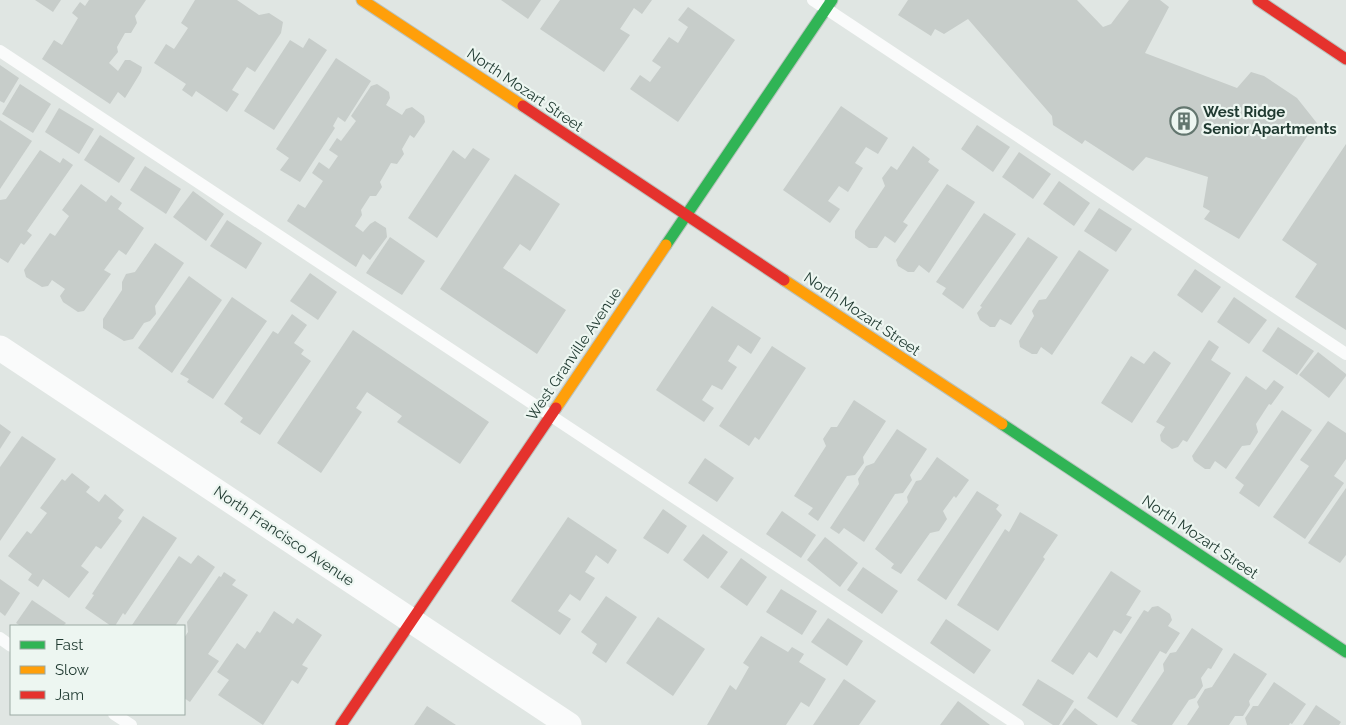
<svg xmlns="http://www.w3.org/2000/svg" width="1346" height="725" viewBox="0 0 1346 725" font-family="Raleway,sans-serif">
	<rect width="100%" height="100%" fill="#e0e6e3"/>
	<!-- building -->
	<g fill="#c7cdca">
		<path d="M35,0H61L53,12Z"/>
		<path d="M89,0H146L135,16L137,23L131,33H125L117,47L118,52L109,63L118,71L125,60H130L142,67L141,72L125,98L118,92L110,104L42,59L54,40L62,45L78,18L72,13L80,2L85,6Z"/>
		<path d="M195,0H237L259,15L269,13L283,22L281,33L255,72L247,67L232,90L239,94L227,112L196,91L192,97L182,90L186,84L154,63L166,44L174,49L188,28L181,23Z"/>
		<path d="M501,0H541L528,19Z"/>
		<path d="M560,0H652L642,14L634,8L620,29L630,35L604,72L540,29Z"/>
		<path d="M908,0H1077L1103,27L1111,24L1129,0H1160L1169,7L1145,53L1237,88L1251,72L1264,76L1297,98L1320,127L1315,133L1310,132L1239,239L1204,219L1210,211L1203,207L1208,177L1146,157L1133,171L1085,140L1082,144L1053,125L1052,116L968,19L944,34L935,29L931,36L898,15Z"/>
		<path d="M688,7L735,40L678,122L630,89L640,75L650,82L661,67L652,61L669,37L678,43L688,27L678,20Z"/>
		<path d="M309,38L327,50L274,130L244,111L290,40L303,48Z"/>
		<path d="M336,58L371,81L345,122L338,117L333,126L335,128L300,182L280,170L289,158L276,149Z"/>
		<path d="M0,65L19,78L4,103L0,101Z"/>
		<path d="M20,84L51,104L33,133L2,114Z"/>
		<path d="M377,84L389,92L390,98L386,105L402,115L406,109L412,107L424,116L425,122L414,138L410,135L402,149L404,154L397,164L391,163L380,182L382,187L376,196H370L361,210L362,215L355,226L363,232L370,224L375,221L386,228L387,237L370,260L363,254L356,267L287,221L298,204L305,208L323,181L312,173L319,162L329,169L338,156L329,150L337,138L341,141L356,121L351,116L371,86Z"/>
		<path d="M841,106L888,138L878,154L866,147L855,163L863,168L848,192L839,186L828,201L840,209L830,223L783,190Z"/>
		<path d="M59,108L94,129L79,154L45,132Z"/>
		<path d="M0,120L32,141L0,189Z"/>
		<path d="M977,125L1010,147L993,172L961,149Z"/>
		<path d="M100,135L135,158L119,183L84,160Z"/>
		<path d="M1346,144V330L1295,297L1317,264L1282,240Z"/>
		<path d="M913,146L930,159L928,162L939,170L903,222L908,225L895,243L885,236L877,248H869L855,238V231L885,186L882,178L891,166L897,170Z"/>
		<path d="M473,148L490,159L437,238L408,218L453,150L465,159Z"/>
		<path d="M40,150L60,163L63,158L73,165L27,231L32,235L24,245L21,243L8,263L0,258V200L6,199Z"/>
		<path d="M1019,152L1051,174L1033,199L1002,177Z"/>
		<path d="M145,166L181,189L166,214L130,190Z"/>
		<path d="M515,174L560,204L530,251L520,244L503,268L566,310L537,354L440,289Z"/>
		<path d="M1059,181L1090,203L1074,226L1043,204Z"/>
		<path d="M81,184L106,202L111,195L122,203L118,209L144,228L126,255L119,250L104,270L111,274L84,311L78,312L63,302L60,296L65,289L52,280L48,286L42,287L26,277L24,270L50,233L55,236L69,216L62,210Z"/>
		<path d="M947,184L975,202L929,273L919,265L914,272H908L898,266L896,260Z"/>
		<path d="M193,191L224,214L206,241L173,217Z"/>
		<path d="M1099,208L1132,229L1116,252L1084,231Z"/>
		<path d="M984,213L1016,234L963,309L942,294L946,288L936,282Z"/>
		<path d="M227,220L262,243L246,269L210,246Z"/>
		<path d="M390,237L425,261L402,295L366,273Z"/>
		<path d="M1028,237L1058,257L1011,325L1000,319L995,327H990L980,320L977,313L982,307L980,306Z"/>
		<path d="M155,243L184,263L155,306L156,314L150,321L144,323L133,339L124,341L103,328V319L122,290V282L126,274L135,272Z"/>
		<path d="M1079,250L1109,270L1052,355L1041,347L1037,354H1032L1020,347L1019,341L1034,316L1032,311L1039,300L1046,299Z"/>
		<path d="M1195,269L1221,287L1202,313L1177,295Z"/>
		<path d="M310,273L337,292L318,320L290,301Z"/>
		<path d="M189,276L222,300L172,373L138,348Z"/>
		<path d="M232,297L267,321L213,399L187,382L189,379L180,374Z"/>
		<path d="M1234,297L1267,320L1249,344L1217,322Z"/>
		<path d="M712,306L761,338L751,354L738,345L728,361L737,367L722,390L712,385L702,400L714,408L704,422L656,390Z"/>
		<path d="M292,314L307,325L294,343L304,350L301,354L311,361L260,435L240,422L243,418L224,404L273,331L278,334Z"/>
		<path d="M1278,327L1314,351L1297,375L1262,351Z"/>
		<path d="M353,330L489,422L460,464L397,422L402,416L367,392L356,408L362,412L321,473L277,443Z"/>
		<path d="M1209,340L1219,347L1211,360L1231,373L1187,442L1183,440L1178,447L1172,449L1161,441L1160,435L1165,427L1156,422Z"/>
		<path d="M772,346L806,368L759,440L755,437L749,446L719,426Z"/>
		<path d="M1154,351L1171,363L1132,423L1101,403L1131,356L1144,364Z"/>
		<path d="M1318,352L1346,374V376L1329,398L1299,375Z"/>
		<path d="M1246,376L1266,390L1274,380L1284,387L1271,405L1269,404L1256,424L1258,432L1250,445L1242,446L1226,469L1215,461L1210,469H1205L1194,461L1192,456Z"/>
		<path d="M854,400L886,421L863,457L864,463L855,475L847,476L818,521L808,514L813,508L794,496L826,446L823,439L831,427H837Z"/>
		<path d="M1282,410L1312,430L1259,507L1239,493L1244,485L1235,478Z"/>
		<path d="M1328,421L1346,433V459L1334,476L1344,483L1305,539L1273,517L1309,466L1300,460Z"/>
		<path d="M0,424L11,432L0,449Z"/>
		<path d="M897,429L927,449L910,475L912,480L903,493L895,494L864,542L844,528L839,534L830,528L859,484L858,479L866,466L874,463Z"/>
		<path d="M22,436L56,459L0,541V467Z"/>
		<path d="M937,457L969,480L956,498L954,496L943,511L947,519L939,531L930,533L901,574L891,568L894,564L875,549L908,502L907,497L916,481L921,480Z"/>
		<path d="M705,458L734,478L717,502L688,483Z"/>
		<path d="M72,473L90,487L86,492L99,502L105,494L124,510L118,518L122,521L101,549L96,546L81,566L89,572L69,598L43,579L38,587L28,580L32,574L8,556L27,531L31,534L47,513L40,508L62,479L65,481Z"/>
		<path d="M1346,488V555L1340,563L1308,543Z"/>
		<path d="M977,491L999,505L996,509L1002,515L946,600L917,580Z"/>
		<path d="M663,509L687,526L668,554L643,538Z"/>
		<path d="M782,511L816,535L801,558L766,534Z"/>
		<path d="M1020,512L1058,535L1043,557L1045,559L998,631L957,605L1005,529L1009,532Z"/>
		<path d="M143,516L177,538L125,615L123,613L115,626H111L85,608L94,595L92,594Z"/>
		<path d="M568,517L617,550L608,564L596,555L585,572L595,578L580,601L570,594L558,611L571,619L560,635L511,601Z"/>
		<path d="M703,534L728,552L708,579L683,560Z"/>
		<path d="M825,537L858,563L840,587L807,560Z"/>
		<path d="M198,555L215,567L175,626H135L132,625L179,556L191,564Z"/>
		<path d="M741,558L767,577L747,606L720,587Z"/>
		<path d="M863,567L898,591L882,614L847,590Z"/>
		<path d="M1111,571L1141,591L1126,615L1132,617L1121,634L1114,630L1097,658L1089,652L1073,675L1051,661Z"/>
		<path d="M224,572L236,580L232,585L248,595L208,654L219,661L190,702L184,698V638L188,632L187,622L219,576L221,577Z"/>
		<path d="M0,579L20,593L5,616L0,612Z"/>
		<path d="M781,589L817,611L802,635L766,612Z"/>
		<path d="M606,596L637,617L606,663L592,653L597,644L581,632Z"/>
		<path d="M32,600L66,623L63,626H21L16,623Z"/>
		<path d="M1158,606L1170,614L1172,620L1168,626L1180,633L1166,654L1160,651L1117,718L1087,698L1144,610L1148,612L1152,607Z"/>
		<path d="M274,611L293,624L297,618L322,635L302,665L308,668L298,684L292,680L263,725L218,695L229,680L217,672L237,643L245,649L257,631L260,633Z"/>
		<path d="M658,617L705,649L673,696L626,663Z"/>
		<path d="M828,618L863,641L847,666L811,642Z"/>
		<path d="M946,619L991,650L974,674L930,643Z"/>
		<path d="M1192,628L1223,649L1211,669L1208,668L1201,678L1203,686L1195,698L1189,700L1172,725H1138L1131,721L1164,671L1163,664L1170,653L1176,652Z"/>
		<path d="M761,636L788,652L792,647L804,654L799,662L826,679L809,707L801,702L786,725H707L730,685L736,690L749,667L743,663Z"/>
		<path d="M1234,653L1267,674L1249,701L1250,705L1243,716H1235L1229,725H1187L1199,707L1197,702L1205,689L1212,687Z"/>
		<path d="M844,679L876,701L859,725H813Z"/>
		<path d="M1038,679L1074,701L1059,725H1053L1022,705Z"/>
		<path d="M1274,682L1306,704L1292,724L1290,723L1289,725H1247L1245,718L1253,706H1258Z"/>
		<path d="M958,701L990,725H940Z"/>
		<path d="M1316,705L1341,722L1339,725H1303Z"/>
		<path d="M427,706L456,725H414Z"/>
		<path d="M1075,708L1098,725H1062Z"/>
	</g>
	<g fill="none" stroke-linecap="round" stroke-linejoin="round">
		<!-- fast casing -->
		<g stroke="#b9c3be" stroke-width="13">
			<g id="fast">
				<path d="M666,245L832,0"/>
				<path d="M1002,424L1346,652"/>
			</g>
		</g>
		<!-- slow casing -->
		<g stroke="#b9c3be" stroke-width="13">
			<g id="slow">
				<path d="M362,0L523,106"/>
				<path d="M784,280L1002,424"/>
				<path d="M556,408L666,245"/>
			</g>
		</g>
		<!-- jam casing -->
		<g stroke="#b9c3be" stroke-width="13">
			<g id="jam">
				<path d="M1258,0L1346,59"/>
				<path d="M523,106L784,280"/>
				<path d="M341,725L556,408"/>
			</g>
		</g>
		<!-- lane -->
		<g stroke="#fafbfb" stroke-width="12">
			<path d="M813,0L1346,354"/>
			<path d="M0,51L1018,725"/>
			<path d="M0,638L11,646"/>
			<path d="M114,714L131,725"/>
		</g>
		<!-- street -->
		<path stroke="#fafbfb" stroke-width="25" d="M0,348L569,725"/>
		<!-- fast -->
		<use href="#fast" stroke="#30b455" stroke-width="11"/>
		<!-- slow -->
		<use href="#slow" stroke="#ff9f0a" stroke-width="11"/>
		<!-- jam -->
		<use href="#jam" stroke="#e5322d" stroke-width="11"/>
	</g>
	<!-- icons -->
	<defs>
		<g id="building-ring" transform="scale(1.4375)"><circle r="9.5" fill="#edf6f1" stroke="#63766f" stroke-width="1.5"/><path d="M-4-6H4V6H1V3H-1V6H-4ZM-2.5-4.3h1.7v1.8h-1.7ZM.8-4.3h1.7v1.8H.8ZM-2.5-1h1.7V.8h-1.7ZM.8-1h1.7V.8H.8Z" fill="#63766f"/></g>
	</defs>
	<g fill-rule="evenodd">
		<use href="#building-ring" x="1184" y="121"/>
	</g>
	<g text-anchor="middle" stroke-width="4.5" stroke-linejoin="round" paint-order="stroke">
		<!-- street labels -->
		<g font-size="15" fill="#1f3930" stroke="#edf6f1">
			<text transform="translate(525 90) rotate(34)" y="5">North Mozart Street</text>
			<text transform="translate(862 314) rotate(34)" y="5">North Mozart Street</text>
			<text transform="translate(574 354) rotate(-56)" y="5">West Granville Avenue</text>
			<text transform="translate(284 536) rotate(34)" y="5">North Francisco Avenue</text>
			<text transform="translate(1200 537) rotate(34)" y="5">North Mozart Street</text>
		</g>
		<!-- poi labels -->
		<g font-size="15" font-weight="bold" fill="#1f3930" stroke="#edf6f1" text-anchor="start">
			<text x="1203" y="117">West Ridge<tspan x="1203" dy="17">Senior Apartments</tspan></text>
		</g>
	</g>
	<!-- legend -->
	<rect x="10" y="625" width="175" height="90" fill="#edf6f1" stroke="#9baaa4"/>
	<rect x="20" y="641" width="25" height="8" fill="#30b455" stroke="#9baaa4"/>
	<text x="55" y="650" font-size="15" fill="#1f3930">Fast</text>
	<rect x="20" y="666" width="25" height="8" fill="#ff9f0a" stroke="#9baaa4"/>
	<text x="55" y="675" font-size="15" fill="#1f3930">Slow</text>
	<rect x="20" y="691" width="25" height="8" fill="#e5322d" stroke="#9baaa4"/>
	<text x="55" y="700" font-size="15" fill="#1f3930">Jam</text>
</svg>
